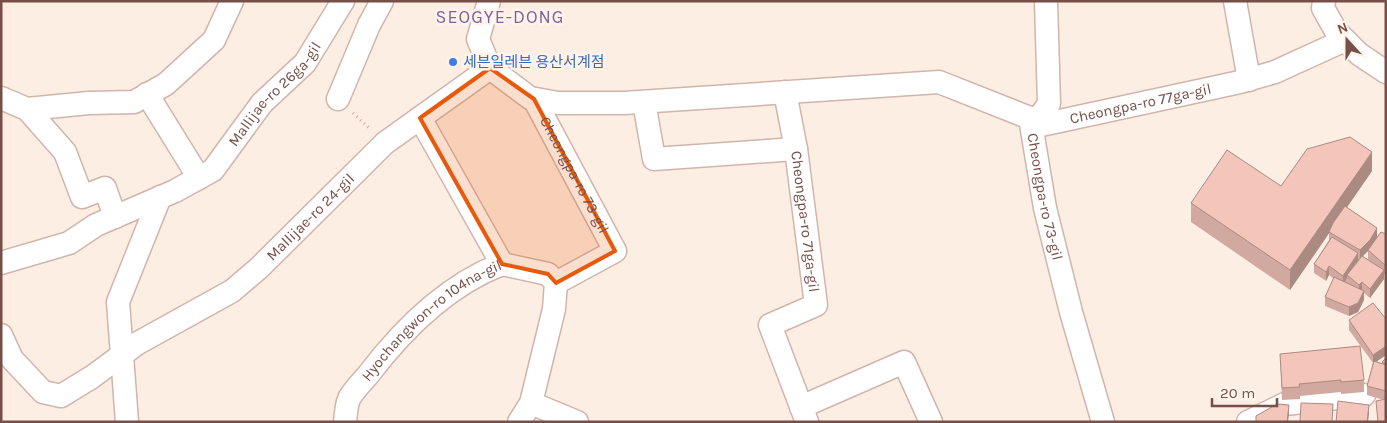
<svg xmlns="http://www.w3.org/2000/svg" width="1387" height="423" viewBox="0 0 1387 423" font-family="Karla,'Noto Sans KR',sans-serif">
	<rect width="100%" height="100%" fill="#fdeee3"/>
	<g fill="none" stroke-linecap="round" stroke-linejoin="round">
		<!-- minor casing -->
		<g stroke="#d1b5ac" stroke-width="25">
			<g id="minor">
				<path id="s1" d="M489,1L478,39L490,68L530,98L558,103H624L939,82L1030,118L1045,208L1071,312L1103,422"/>
				<path d="M1235,1L1249,80"/>
				<path d="M1324,1L1323,8L1336,31L1359,54L1386,72"/>
				<path id="s2" d="M785,92L796,149L816,305L770,325L807,422"/>
				<path d="M147,94L199,178"/>
				<path d="M1,98L27,109L65,152L82,197L105,188L115,217"/>
				<path d="M338,99L369,25L382,1"/>
				<path id="s3" d="M534,99L615,251L556,283"/>
				<path d="M644,102L654,159L796,149"/>
				<path d="M27,109L89,103L134,102L166,84L214,40L232,1"/>
				<path id="s4" d="M1032,127L1240,82L1275,72L1345,40"/>
				<path d="M1032,127L1049,104L1046,1"/>
				<path id="s5" d="M1,263L69,243L96,225L175,191L213,170L262,103L305,63L343,1"/>
				<path d="M502,264L548,274L556,283L554,309L531,403L519,422"/>
				<path id="s6" d="M1,335L12,359L43,392L61,396L92,377L138,343L232,291L259,268L385,143L490,68"/>
				<path d="M531,403L577,422"/>
				<path d="M801,407L904,362L931,422"/>
				<path d="M127,422L118,302L160,197"/>
				<path id="s7" d="M345,422C346,415 346,406 349,399C352,392 363,381 368,375C403,329 447,285 502,264L420,118"/>
				<path d="M1248,422L1285,404L1364,395"/>
			</g>
		</g>
		<!-- path -->
		<path stroke="#d8a89d" stroke-width="3" stroke-dasharray="1 4" stroke-linecap="butt" d="M353,113L370,129"/>
		<!-- minor -->
		<use href="#minor" stroke="#fff" stroke-width="22"/>
	</g>
	<!-- wall -->
	<g fill="#d2a9a0" fill-rule="evenodd">
		<path d="M1372,171L1347,207L1377,238L1386,234V273L1385,275L1384,273V279L1370,298L1364,293V300L1358,312L1349,316L1325,306V297L1334,279L1329,275L1326,281L1314,273V264L1329,240V233L1290,290L1191,222V203ZM1368,251V259L1371,262L1363,256Z"/>
		<path d="M1349,320L1386,355L1376,362L1382,364V362L1386,358V422L1384,400L1367,395V386L1373,363L1349,330Z"/>
		<path d="M1280,354L1364,380V392L1341,394V392L1300,396V399L1282,400Z"/>
	</g>
	<!-- shaded-wall -->
	<g fill="#ab8a82">
		<path d="M1372,152V171L1290,290V270Z"/>
		<path d="M1377,228V237L1370,249L1360,259V250Z"/>
		<path d="M1358,253V262L1347,275V278L1343,285V276Z"/>
		<path d="M1329,266V275L1326,281V272Z"/>
		<path d="M1384,270V279L1370,298V289Z"/>
		<path d="M1362,282V291L1359,294V285Z"/>
		<path d="M1364,291V300L1358,312L1349,316V307Z"/>
		<path d="M1386,346V355L1373,364V355Z"/>
		<path d="M1289,405V414L1288,422H1287Z"/>
		<path d="M1369,405V414L1368,422H1367Z"/>
	</g>
	<!-- building -->
	<g fill="#f4c5ba" stroke="#ab8a82">
		<path d="M1350,137L1372,152L1290,270L1191,203L1227,150L1281,186L1307,149Z"/>
		<path d="M1345,206L1377,228L1370,240L1360,250L1329,232L1333,223Z"/>
		<path d="M1381,232L1386,234V264L1385,265L1368,250Z"/>
		<path d="M1332,237L1358,253L1343,276L1329,266L1326,272L1314,264Z"/>
		<path d="M1362,256L1384,270L1370,289L1362,282L1359,285L1347,275Z"/>
		<path d="M1334,277L1364,291L1358,303L1349,307L1325,297Z"/>
		<path d="M1373,303L1386,319V346L1373,355L1349,320Z"/>
		<path d="M1360,346L1364,380L1341,382V380L1299,384L1300,387L1282,388L1280,354Z"/>
		<path d="M1386,358V364L1382,362Z"/>
		<path d="M1374,361L1386,365V391L1367,386Z"/>
		<path d="M1386,399V422H1378L1376,401Z"/>
		<path d="M1338,401L1369,405L1367,422H1336Z"/>
		<path d="M1301,403L1333,404L1332,422H1300Z"/>
		<path d="M1277,404L1289,405L1287,422H1256V416Z"/>
	</g>
	<!-- marked area -->
	<path fill="#e8590c" fill-opacity="0.2" stroke="#e8590c" stroke-width="4" stroke-linejoin="round" d="M490,68L534,99L615,251L556,283L548,274L502,264L420,118Z"/>
	<!-- markers -->
	<circle fill="#3f7fe0" stroke="#fff3ea" stroke-width="2" cx="453" cy="62" r="5"/>
	<g text-anchor="middle" stroke-width="5" stroke-linejoin="round" paint-order="stroke">
		<!-- shop labels -->
		<g font-size="15" fill="#366cbe" stroke="#fff3ea" text-anchor="start">
			<text x="463" y="67">세븐일레븐 용산서계점</text>
		</g>
		<!-- street labels -->
		<g font-size="15" fill="#764f48" stroke="#fff3ea">
			<text dy="5" stroke="none"><textPath href="#s5" startOffset="331">Mallijae-ro 26ga-gil</textPath></text>
			<text dy="5" stroke="none"><textPath href="#s4" startOffset="111">Cheongpa-ro 77ga-gil</textPath></text>
			<text dy="5" stroke="none"><textPath href="#s3" startOffset="86">Cheongpa-ro 73-gil</textPath></text>
			<text dy="5" stroke="none"><textPath href="#s1" startOffset="709">Cheongpa-ro 73-gil</textPath></text>
			<text dy="5" stroke="none"><textPath href="#s6" startOffset="399">Mallijae-ro 24-gil</textPath></text>
			<text dy="5" stroke="none"><textPath href="#s2" startOffset="131">Cheongpa-ro 71ga-gil</textPath></text>
			<text dy="5" stroke="none"><textPath href="#s7" startOffset="139">Hyochangwon-ro 104na-gil</textPath></text>
		</g>
		<!-- quarter labels -->
		<g font-size="18" letter-spacing="1" fill="#7d639a" stroke="#fff3ea">
			<text x="500" y="23">SEOGYE-DONG</text>
		</g>
	</g>
	<!-- border -->
	<rect width="1387" height="423" fill="none" stroke="#764f48" stroke-width="5"/>
	<!-- north arrow -->
	<g transform="translate(1347 40) rotate(339)" stroke="#fff3ea" stroke-width="4" paint-order="stroke">
	<path d="M0-4L9 19L0 12L-9 19Z" fill="#764f48"/>
	<text y="-8" font-size="14" font-weight="bold" text-anchor="middle" fill="#764f48">N</text>
	</g>
	<!-- scale -->
	<path d="M1212 398v8h65v-8" fill="none" stroke="#764f48" stroke-width="2.5"/>
	<text x="1220" y="398" font-size="15" fill="#764f48" stroke="#fff3ea" stroke-width="4" paint-order="stroke">20 m</text>
</svg>
